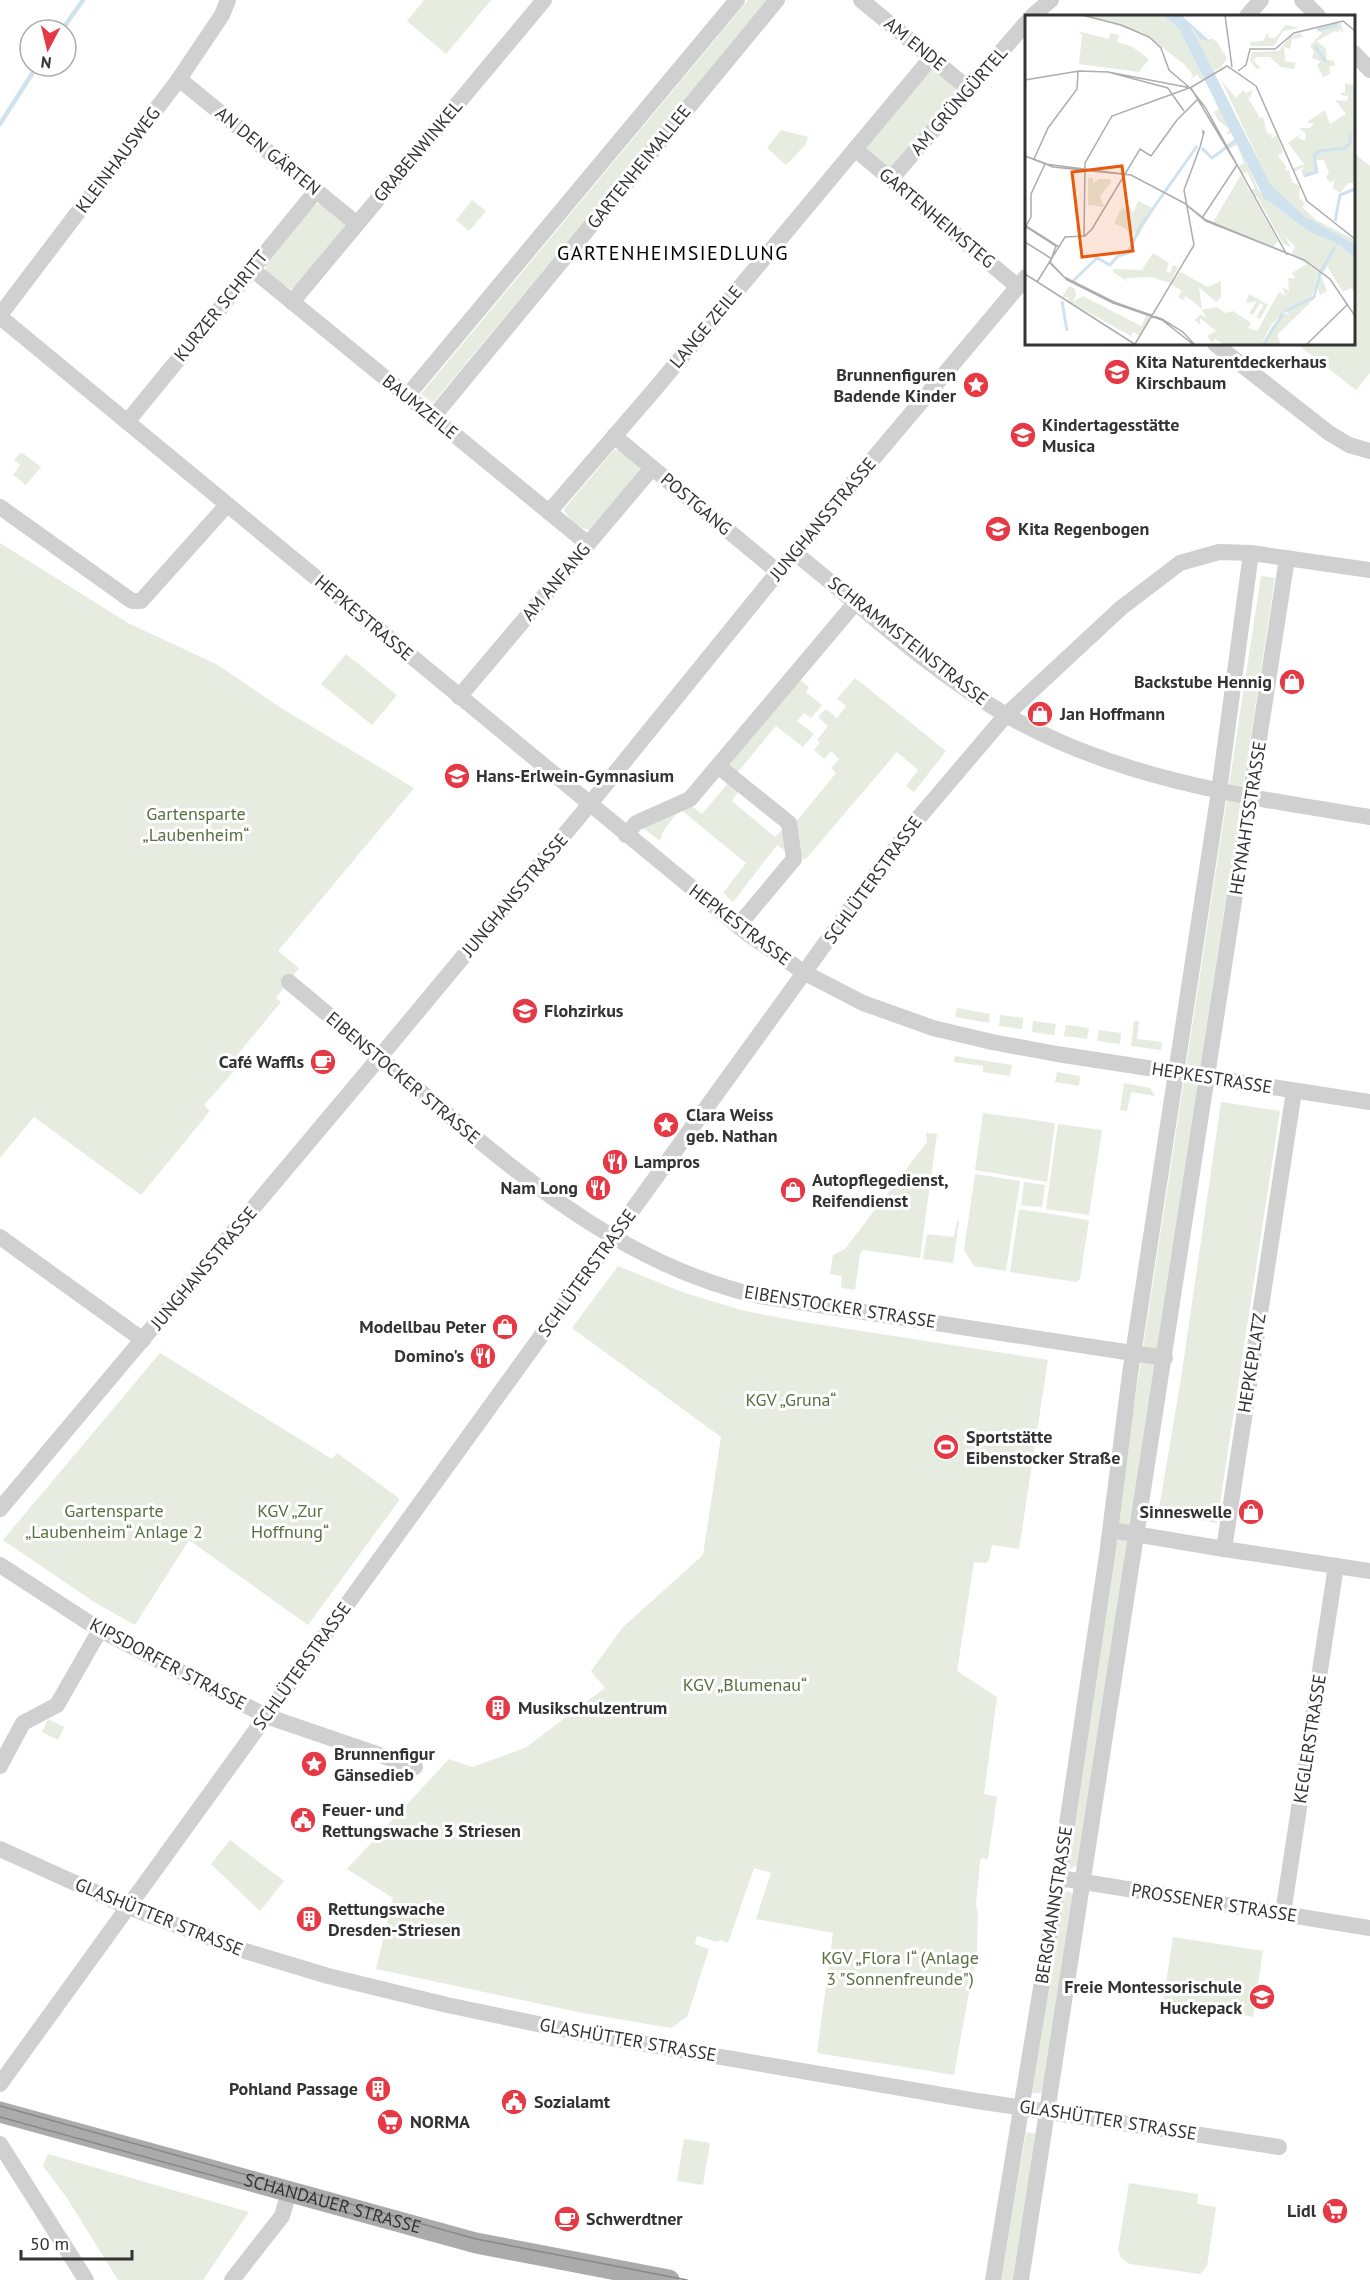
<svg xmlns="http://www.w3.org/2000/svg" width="1370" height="2280" viewBox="0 0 1370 2280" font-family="'PT Sans',sans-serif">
	<rect width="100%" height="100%" fill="#fff"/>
	<!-- green -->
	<g fill="#e6ecdf">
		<path d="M424,0H491L446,54L407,21Z"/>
		<path d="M748,0H768L433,403L421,394Z"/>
		<path d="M933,69L958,89L894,167H886L867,149L868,143L928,70Z"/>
		<path d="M781,130L808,137L806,144L786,165L767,148Z"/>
		<path d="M1354,153L1370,166V373L1356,390L1297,344H1354Z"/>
		<path d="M472,200L486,211L469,231L456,220Z"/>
		<path d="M315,204H321L345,224L344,229L295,288L290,289L267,272L265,264Z"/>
		<path d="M614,450H621L639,465L640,472L591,530C580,529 567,519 564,509Z"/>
		<path d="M21,452L41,467L26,485L13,475L20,465L14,460Z"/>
		<path d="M0,543L128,623L218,665L281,708L414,788L278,951L299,968L276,998L281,1002L237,1055L243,1061L204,1105L210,1111L141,1195L34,1117L0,1158Z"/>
		<path d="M1261,576L1275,578L1078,1865L1070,1869L1064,1864Z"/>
		<path d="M346,654L397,695L372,725L321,684Z"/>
		<path d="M855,678L946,751L914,792L906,786L918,770L897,752L805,860L801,856L795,823L836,773L831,768L839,759L831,751L824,759L814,750L820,742L817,740L828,726L818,717L826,709L837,718L846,706L837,699Z"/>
		<path d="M799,679L809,687L806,692L822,705L811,718L804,713L797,721L814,734L803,747L776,726L737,773L729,768L730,761Z"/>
		<path d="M728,783L738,792L732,801L775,837L782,830L789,853L777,845L733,902L723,893L746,863L680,809L664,830L660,841L638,824L689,804L702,814Z"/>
		<path d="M957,1008L990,1014L989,1023L955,1017Z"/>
		<path d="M1000,1015L1023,1018L1022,1029L999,1026Z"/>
		<path d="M1033,1021L1056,1024L1054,1035L1032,1032Z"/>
		<path d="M1134,1021H1139L1137,1039L1162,1042L1161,1050L1131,1046Z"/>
		<path d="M1066,1025L1089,1028L1087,1039L1064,1036Z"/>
		<path d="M1099,1030L1121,1033L1120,1044L1097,1041Z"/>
		<path d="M955,1056L1012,1065L1010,1076L983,1072V1066L954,1062Z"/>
		<path d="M1057,1072L1080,1076L1079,1086L1055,1082Z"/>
		<path d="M1124,1083L1150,1088L1155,1096L1131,1092L1127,1111L1120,1110Z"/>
		<path d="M1221,1102L1280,1111L1217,1523L1158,1514L1181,1379Z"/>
		<path d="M983,1113L1055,1123L1047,1182L975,1170Z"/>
		<path d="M1058,1124L1102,1130L1089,1215L1046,1209Z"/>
		<path d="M926,1133L937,1134L920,1258L863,1250L860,1254L855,1290L841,1288L842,1276L830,1274L833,1255L845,1249L927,1142Z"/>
		<path d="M975,1174L1020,1181L1006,1271L974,1266L964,1250Z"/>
		<path d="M1024,1182L1045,1185L1042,1207L1021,1205Z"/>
		<path d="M1019,1209L1089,1220L1080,1279L1076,1282L1010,1272Z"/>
		<path d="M957,1221H959L953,1263L923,1259L927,1234L954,1237Z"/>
		<path d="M618,1266L682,1292L741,1310L797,1321L1048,1360L1019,1549L992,1545L989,1560L986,1563L974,1562L957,1671L997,1697L984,1794L997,1797L988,1859L981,1858L980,1862L976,1905L978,1913L977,1949L954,2075L817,2053L833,1933L756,1919L771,1873L754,1868L728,1943L720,1940L718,1942L697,1936L695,1944L709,1949L687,2017L671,2028L583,2013L376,1969L393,1898L347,1869L449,1759L472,1767L525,1748L605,1688L591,1671L623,1627L703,1555L721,1437L572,1328Z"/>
		<path d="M160,1353L332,1459L337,1453L400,1499L308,1625L189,1540L135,1625L94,1602L3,1540Z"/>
		<path d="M48,1719L64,1727L58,1740L42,1732Z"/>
		<path d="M230,1840L284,1881L260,1911L211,1864Z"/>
		<path d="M1069,1891L1075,1897L1044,2093H1032L1063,1892Z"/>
		<path d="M1173,1937L1263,1951L1253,2017L1163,2003Z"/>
		<path d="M1026,2132L1039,2134L1016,2280H1001Z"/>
		<path d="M684,2139L710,2143L703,2185L677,2181Z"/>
		<path d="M48,2154L249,2212L203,2280H118L67,2198L43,2166Z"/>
		<path d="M1129,2183L1198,2194L1197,2204L1216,2207L1207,2266L1200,2274L1130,2264L1121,2258L1118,2250Z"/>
	</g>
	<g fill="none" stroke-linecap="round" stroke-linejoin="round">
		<!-- stream -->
		<g stroke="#cfe2ee" stroke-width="4.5">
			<path d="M62,30L83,0"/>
			<path d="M0,124L37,66"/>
		</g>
		<!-- minor -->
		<g stroke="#d0d0d0" stroke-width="16">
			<path d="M861,0L969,89"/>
			<path d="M1302,0L1318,16"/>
			<path d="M1032,16L1051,0"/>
			<path d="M1247,16L1261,0"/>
			<path d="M1354,53L1370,70"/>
			<path d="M179,79L357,224"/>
			<path d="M855,149L1018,287"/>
			<path d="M891,179L1026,23"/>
			<path d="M252,269L588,544"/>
			<path d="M292,302L544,0"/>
			<path d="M0,315L179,79L222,15L228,0"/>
			<path d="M0,317L748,934L805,973L863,1003L933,1028L992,1042L1057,1054L1370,1102"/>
			<path d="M1215,344L1329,433L1349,445L1370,451"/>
			<path d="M407,396L737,0"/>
			<path d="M433,417L777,0"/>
			<path d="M127,422L316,191"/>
			<path d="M614,436L778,572"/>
			<path d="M0,507L132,601H141L227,505"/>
			<path d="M549,512L655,389L931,58"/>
			<path d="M795,553C864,608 932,672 1008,716C1118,779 1246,797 1370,817"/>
			<path d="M459,697L652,468"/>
			<path d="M718,766L789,823L794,859L738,926"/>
			<path d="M626,835L636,823L690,799L856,602"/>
			<path d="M289,982C339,1024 390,1066 440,1108C536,1189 634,1268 759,1296L1165,1358"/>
			<path d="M0,1237L143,1340"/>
			<path d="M0,1509L379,1058L589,805L778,572L1026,277"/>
			<path d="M1111,1530L1224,1549L1294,1091"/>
			<path d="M1224,1549L1370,1571"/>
			<path d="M0,1565L100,1630L266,1716L415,1767"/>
			<path d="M0,1766L23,1723L57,1705L100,1630"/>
			<path d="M0,1849L128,1907L245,1951L328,1976L447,2005L576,2032L971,2100L1279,2147"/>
			<path d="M1059,1878L1370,1928"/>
			<path d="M1283,1913L1336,1566"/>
			<path d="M0,2084L853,905L915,822L1006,715L1121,608L1180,563L1219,552L1251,553L1370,570"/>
			<path d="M0,2144L86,2280"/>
			<path d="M232,2280L282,2216L289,2192"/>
			<path d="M993,2280L1059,1878L1107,1555L1130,1374L1219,791L1251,553"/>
			<path d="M1021,2280L1287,558"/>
		</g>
		<!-- major -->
		<path stroke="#ababab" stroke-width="21" id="s1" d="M0,2112L476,2243L669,2280"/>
		<!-- tram -->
		<g stroke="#888" stroke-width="1.5">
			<path d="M0,2106L476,2239L687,2280"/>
			<path d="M0,2117L385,2223"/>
		</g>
	</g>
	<!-- icons -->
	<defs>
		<g id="school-disc" transform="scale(1.35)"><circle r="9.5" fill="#e63946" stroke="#fff"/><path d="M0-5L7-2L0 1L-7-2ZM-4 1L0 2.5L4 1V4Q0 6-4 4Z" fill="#fff"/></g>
		<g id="sight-disc" transform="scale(1.35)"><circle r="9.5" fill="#e63946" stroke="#fff"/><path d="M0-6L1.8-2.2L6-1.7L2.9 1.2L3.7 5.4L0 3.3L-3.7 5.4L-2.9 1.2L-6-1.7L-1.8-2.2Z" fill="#fff"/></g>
		<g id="shop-disc" transform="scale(1.35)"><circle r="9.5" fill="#e63946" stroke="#fff"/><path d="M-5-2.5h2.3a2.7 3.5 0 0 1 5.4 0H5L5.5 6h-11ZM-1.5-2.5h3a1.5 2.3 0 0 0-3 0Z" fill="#fff"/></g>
		<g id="cafe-disc" transform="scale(1.35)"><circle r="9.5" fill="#e63946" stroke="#fff"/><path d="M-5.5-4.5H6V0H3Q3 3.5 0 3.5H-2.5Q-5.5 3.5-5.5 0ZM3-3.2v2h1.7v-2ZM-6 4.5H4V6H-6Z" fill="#fff"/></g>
		<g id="restaurant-disc" transform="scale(1.35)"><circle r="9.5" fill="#e63946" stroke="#fff"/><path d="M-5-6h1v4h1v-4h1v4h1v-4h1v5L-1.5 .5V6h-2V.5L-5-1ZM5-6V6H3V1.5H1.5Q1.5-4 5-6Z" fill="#fff"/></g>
		<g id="stadium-disc" transform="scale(1.35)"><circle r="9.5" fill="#e63946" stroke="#fff"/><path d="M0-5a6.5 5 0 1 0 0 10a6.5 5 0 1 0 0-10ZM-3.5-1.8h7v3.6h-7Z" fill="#fff"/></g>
		<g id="building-disc" transform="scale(1.35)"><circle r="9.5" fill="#e63946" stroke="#fff"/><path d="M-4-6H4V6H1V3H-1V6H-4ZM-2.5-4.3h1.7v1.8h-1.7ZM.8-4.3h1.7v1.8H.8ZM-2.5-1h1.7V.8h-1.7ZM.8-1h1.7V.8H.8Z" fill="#fff"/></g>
		<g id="civic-disc" transform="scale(1.35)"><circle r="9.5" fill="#e63946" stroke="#fff"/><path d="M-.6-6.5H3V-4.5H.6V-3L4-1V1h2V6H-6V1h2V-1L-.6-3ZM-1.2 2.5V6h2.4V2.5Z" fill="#fff"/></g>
		<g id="supermarket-disc" transform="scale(1.35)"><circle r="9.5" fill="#e63946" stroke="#fff"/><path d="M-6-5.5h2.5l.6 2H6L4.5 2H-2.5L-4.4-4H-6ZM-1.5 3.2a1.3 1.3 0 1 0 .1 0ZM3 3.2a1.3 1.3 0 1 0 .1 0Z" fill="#fff"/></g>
	</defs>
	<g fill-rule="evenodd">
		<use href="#school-disc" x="1117" y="372"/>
		<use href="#sight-disc" x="976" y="385"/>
		<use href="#school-disc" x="1023" y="435"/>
		<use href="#school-disc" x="998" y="529"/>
		<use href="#shop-disc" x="1292" y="682"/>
		<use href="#shop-disc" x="1040" y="714"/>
		<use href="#school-disc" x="457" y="776"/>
		<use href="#school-disc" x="525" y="1011"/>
		<use href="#cafe-disc" x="323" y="1062"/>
		<use href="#sight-disc" x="666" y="1125"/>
		<use href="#restaurant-disc" x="615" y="1162"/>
		<use href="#restaurant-disc" x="598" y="1188"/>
		<use href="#shop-disc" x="793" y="1190"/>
		<use href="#shop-disc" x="505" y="1327"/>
		<use href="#restaurant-disc" x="483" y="1356"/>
		<use href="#stadium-disc" x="946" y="1447"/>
		<use href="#shop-disc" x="1251" y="1512"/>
		<use href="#building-disc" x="498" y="1708"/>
		<use href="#sight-disc" x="314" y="1764"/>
		<use href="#civic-disc" x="303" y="1820"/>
		<use href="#building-disc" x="309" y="1919"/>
		<use href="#school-disc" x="1262" y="1997"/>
		<use href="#building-disc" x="378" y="2089"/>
		<use href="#civic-disc" x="514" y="2102"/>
		<use href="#supermarket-disc" x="390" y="2122"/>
		<use href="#supermarket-disc" x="1335" y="2211"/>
		<use href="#cafe-disc" x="567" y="2219"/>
	</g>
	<g text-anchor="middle" stroke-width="6" stroke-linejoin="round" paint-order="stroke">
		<!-- street labels -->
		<g font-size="18" fill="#333" stroke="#fff">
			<text transform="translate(915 44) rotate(39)" y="6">AM ENDE</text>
			<text transform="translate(959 101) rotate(-49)" y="6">AM GRÜNGÜRTEL</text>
			<text transform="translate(268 151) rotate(39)" y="6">AN DEN GÄRTEN</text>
			<text transform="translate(418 151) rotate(-50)" y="6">GRABENWINKEL</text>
			<text transform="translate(118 160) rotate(-53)" y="6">KLEINHAUSWEG</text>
			<text transform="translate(639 167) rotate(-51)" y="6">GARTENHEIMALLEE</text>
			<text transform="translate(937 218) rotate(40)" y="6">GARTENHEIMSTEG</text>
			<text transform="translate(221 306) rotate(-51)" y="6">KURZER SCHRITT</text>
			<text transform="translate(706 327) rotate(-50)" y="6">LANGE ZEILE</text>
			<text transform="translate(420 407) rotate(39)" y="6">BAUMZEILE</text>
			<text transform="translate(696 504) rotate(40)" y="6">POSTGANG</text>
			<text transform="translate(823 519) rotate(-50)" y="6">JUNGHANSSTRASSE</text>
			<text transform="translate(556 582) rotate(-50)" y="6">AM ANFANG</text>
			<text transform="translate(364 618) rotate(40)" y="6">HEPKESTRASSE</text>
			<text transform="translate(908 641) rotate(38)" y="6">SCHRAMMSTEINSTRASSE</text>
			<text transform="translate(1248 818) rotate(-81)" y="6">HEYNAHTSSTRASSE</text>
			<text transform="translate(873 880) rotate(-54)" y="6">SCHLÜTERSTRASSE</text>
			<text transform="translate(515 895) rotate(-50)" y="6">JUNGHANSSTRASSE</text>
			<text transform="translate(740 925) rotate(37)" y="6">HEPKESTRASSE</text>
			<text transform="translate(403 1078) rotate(40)" y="6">EIBENSTOCKER STRASSE</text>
			<text transform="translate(1212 1078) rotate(9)" y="6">HEPKESTRASSE</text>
			<text transform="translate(204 1268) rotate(-50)" y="6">JUNGHANSSTRASSE</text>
			<text transform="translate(587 1273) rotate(-54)" y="6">SCHLÜTERSTRASSE</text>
			<text transform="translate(840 1307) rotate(9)" y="6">EIBENSTOCKER STRASSE</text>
			<text transform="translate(1252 1363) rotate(-81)" y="6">HEPKEPLATZ</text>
			<text transform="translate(168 1664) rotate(28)" y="6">KIPSDORFER STRASSE</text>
			<text transform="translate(302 1666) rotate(-54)" y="6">SCHLÜTERSTRASSE</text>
			<text transform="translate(1310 1739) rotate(-81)" y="6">KEGLERSTRASSE</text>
			<text transform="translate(1214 1903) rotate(9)" y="6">PROSSENER STRASSE</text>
			<text transform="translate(1054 1905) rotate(-81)" y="6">BERGMANNSTRASSE</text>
			<text transform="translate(159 1917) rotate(22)" y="6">GLASHÜTTER STRASSE</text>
			<text transform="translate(628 2040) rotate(10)" y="6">GLASHÜTTER STRASSE</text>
			<text transform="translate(1108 2120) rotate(9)" y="6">GLASHÜTTER STRASSE</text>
			<text dy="6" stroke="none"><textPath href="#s1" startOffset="345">SCHANDAUER STRASSE</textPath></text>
		</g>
		<!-- poi labels -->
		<g font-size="18" font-weight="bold" fill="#333" stroke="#fff" text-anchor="start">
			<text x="1136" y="368">Kita Naturentdeckerhaus<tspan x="1136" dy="21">Kirschbaum</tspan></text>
			<text x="956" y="381" text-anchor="end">Brunnenfiguren<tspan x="956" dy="21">Badende Kinder</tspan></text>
			<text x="1042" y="431">Kindertagesstätte<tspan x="1042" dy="21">Musica</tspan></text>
			<text x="1018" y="535">Kita Regenbogen</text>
			<text x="1272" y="688" text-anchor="end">Backstube Hennig</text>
			<text x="1060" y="720">Jan Hoffmann</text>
			<text x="476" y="782">Hans-Erlwein-Gymnasium</text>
			<text x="544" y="1017">Flohzirkus</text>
			<text x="304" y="1068" text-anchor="end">Café Waffls</text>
			<text x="686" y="1121">Clara Weiss<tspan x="686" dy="21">geb. Nathan</tspan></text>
			<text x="634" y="1168">Lampros</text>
			<text x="812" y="1186">Autopflegedienst,<tspan x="812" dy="21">Reifendienst</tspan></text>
			<text x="578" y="1194" text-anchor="end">Nam Long</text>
			<text x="486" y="1333" text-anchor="end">Modellbau Peter</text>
			<text x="464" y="1362" text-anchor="end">Domino's</text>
			<text x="966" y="1443">Sportstätte<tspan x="966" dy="21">Eibenstocker Straße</tspan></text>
			<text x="1232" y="1518" text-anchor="end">Sinneswelle</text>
			<text x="518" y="1714">Musikschulzentrum</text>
			<text x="334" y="1760">Brunnenfigur<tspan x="334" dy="21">Gänsedieb</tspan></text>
			<text x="322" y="1816">Feuer- und<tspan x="322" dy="21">Rettungswache 3 Striesen</tspan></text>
			<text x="328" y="1915">Rettungswache<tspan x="328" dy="21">Dresden-Striesen</tspan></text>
			<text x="1242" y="1993" text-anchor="end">Freie Montessorischule<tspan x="1242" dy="21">Huckepack</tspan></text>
			<text x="358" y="2095" text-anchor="end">Pohland Passage</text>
			<text x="534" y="2108">Sozialamt</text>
			<text x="410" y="2128">NORMA</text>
			<text x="1316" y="2217" text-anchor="end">Lidl</text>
			<text x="586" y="2225">Schwerdtner</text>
		</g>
		<!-- park labels -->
		<g font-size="18" fill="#56703f" stroke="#fff">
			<text x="196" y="820">Gartensparte<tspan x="196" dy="21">„Laubenheim“</tspan></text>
			<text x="791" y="1406">KGV „Gruna“</text>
			<text x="114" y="1517">Gartensparte<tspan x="114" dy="21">„Laubenheim“ Anlage 2</tspan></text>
			<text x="290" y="1517">KGV „Zur<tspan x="290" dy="21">Hoffnung“</tspan></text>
			<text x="745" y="1691">KGV „Blumenau“</text>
			<text x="900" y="1964">KGV „Flora I“ (Anlage<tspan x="900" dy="21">3 "Sonnenfreunde")</tspan></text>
		</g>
		<!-- neighbourhood labels -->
		<g font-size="20" letter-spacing="1.5" fill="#000" stroke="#fff">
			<text x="673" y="260">GARTENHEIMSIEDLUNG</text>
		</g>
	</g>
	<!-- overview -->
	<g transform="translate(1025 15)">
		<rect width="330" height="330" fill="#fff"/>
		<path d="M60,0H138L154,14L179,64L176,65L172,59L164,66L168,60L159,49L118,18ZM156,0L192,27L202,43L196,52L188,57L165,10L175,24H187ZM315,7L319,18L314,14L313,18L310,16L292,26L301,34L302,45L309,46L310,50L304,52L305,59L298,62L292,50L296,46L287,43L289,36L285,31L297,18L291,14ZM261,10L274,13L258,16L249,31H226L225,27L238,26L243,17L244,23H250ZM53,16L84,24L85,18L94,20L92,27L106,31L124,44L114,57L54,49L57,20ZM275,18L278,22L267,24L265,34L259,32L260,46L271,48L269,54L256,52L245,42H232L228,45L236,53L231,54L225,45L227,37L254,36L265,22ZM330,60V168H323L315,178L308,173L309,165L305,168L301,162L304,158L299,145H290L294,160L293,157L279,162L276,156L280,151L270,157L268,153L279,149L263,128L277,118L273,123L280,126L281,119L274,113H285L289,109L282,107L300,95L305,109L321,99L310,85L322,86L323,81L316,80V77L320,78V68L329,70ZM196,65L211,83L218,75L221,78L228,75L225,83L221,79L235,103L238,102L242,118L248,120L245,124L252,120L258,137L253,141L261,151L260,156L264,155L267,167L275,171L274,183L280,188L277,192L291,205L330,225V229L279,201L246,171ZM186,82L199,99L233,174L243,186L286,218L314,229L330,243V277L326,273L318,277L302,251L299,258L266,240L270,231L260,222L266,232L258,229L233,183L225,176L230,173L222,157L216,160L213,152L219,148L212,130L204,134L201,130L210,125L206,118L201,120L204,114L193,105L189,97L194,94ZM216,160L253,226L248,232L188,207ZM63,163H68V168L74,164H85L86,168L75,181L79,192L63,190ZM113,186L127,193L134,186L110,226L111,219L89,208L97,192L101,194L104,190L108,198ZM128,238L144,248L141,256L145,258L148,250L153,252L145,268L126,262L100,263L103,267L88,257V254L117,255ZM282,249L294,257L288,272L295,258L302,276L295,280L291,268L286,284L259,296L246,310L236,330H200L190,324L187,328L182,321L191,316L175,303V310L170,305L176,299L182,304L177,295L192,292L200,298L208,296L226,308L223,313L232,316L254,277L261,281L257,272L264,276L263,263H270L267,258ZM155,257L183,272L196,266V282L191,287L174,272L177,294L161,281L158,285L153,282L157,276L146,269ZM46,268L44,271L50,274L51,280L48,287L58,281L116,311L122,299L125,305L115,321L108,317L106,321L43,286L44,282H37ZM224,279L243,290L235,304L231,302L239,290L235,288L228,300L224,298L232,286L221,288ZM292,281L252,320L256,330H238L247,311L260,298L265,301L262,297Z" fill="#e6ecdf"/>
		<path d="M138,0H156L185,26L175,24L165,10L246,170L279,201L330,229V243L314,229L310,231L311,228L286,218L239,183L154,14Z" fill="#cfe2ee"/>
		<path fill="none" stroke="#cfe2ee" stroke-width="3" d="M145,0L165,22L182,60M292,15L312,10M290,31L301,47M183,64L248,184L284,211L330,234M177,133L187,143L211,125M279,161L292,157L289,141L294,136L320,133L325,128V118M310,206L315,180L330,174M48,266L72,243L85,250L93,241L103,238L115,212L172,131M37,286L42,316M259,297L289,282L295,258L310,232M238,330L258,298"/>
		<path fill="none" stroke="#adadad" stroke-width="1.5" d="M57,0L96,10L124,22L136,33L144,55L165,73M200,0L207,52M213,56L221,50L225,34H250L269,18L318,6L330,16M0,65L54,56L83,57L143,73M0,65L54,56L83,57L166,73L212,150L177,203M142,72L159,96M165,73L202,51L231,71L282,186L330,224M165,73L180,92L262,240M0,141L22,149M0,141L28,152L106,160L159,188L181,205L279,245L305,264L330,301M9,144L23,113L52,74L53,56M20,149L6,179V202L1,211L34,232M20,149L106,160L159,188L181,206L279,245L305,264L330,301M0,211L31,231L25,248L39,262L89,287L137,304L158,317L170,330M59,221L60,148L87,101L164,73M0,227L27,244M24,246L42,265L88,288L137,305L169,330M0,259L111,330M12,267L40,222L60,221L67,214L115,134L126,141L152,105L173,84M110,329L169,230L159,175L175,132L179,117L178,116V119M281,330L322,290"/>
		<path fill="#e8590c" fill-opacity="0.15" stroke="#e8590c" stroke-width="3" d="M97,151L108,236L57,242L47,157Z"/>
		<rect width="330" height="330" fill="none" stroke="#333" stroke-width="3"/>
	</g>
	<!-- north arrow -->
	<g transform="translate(48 48) rotate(187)"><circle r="28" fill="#ffffff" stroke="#adadad" stroke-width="1.5"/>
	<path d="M0-4.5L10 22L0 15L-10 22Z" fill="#e63946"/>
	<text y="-9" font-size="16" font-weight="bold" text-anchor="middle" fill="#333333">N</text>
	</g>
	<!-- scale -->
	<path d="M21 2250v9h111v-9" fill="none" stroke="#333333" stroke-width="3"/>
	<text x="30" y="2250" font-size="18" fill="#333333" stroke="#ffffff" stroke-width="4.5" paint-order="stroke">50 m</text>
</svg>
